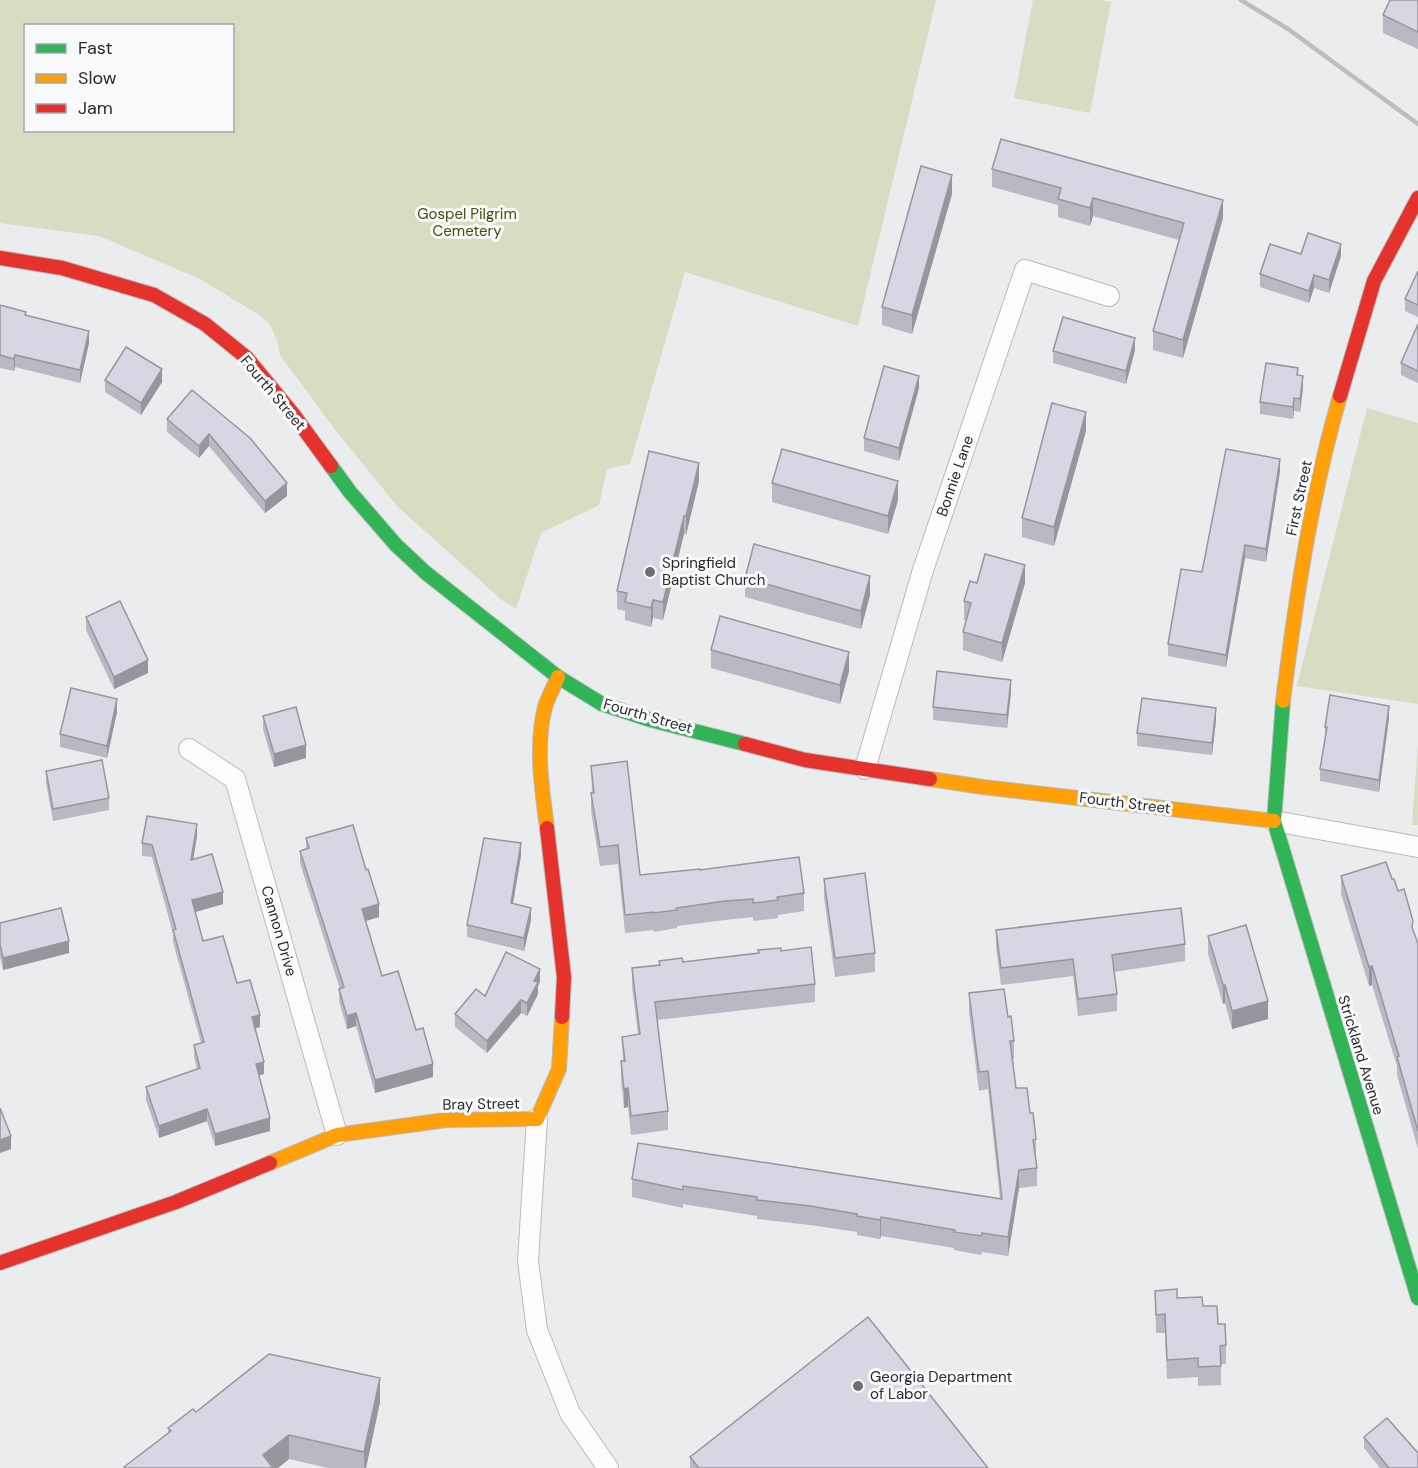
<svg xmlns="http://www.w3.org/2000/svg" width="1418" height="1468" viewBox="0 0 1418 1468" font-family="'DM Sans',sans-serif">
	<rect width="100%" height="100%" fill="#ebeced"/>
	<!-- green -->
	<g fill="#d9dcc3" fill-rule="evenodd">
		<path d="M0,0H936L858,326L685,272L630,464L607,469L599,505L541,533L516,609L503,601L398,507L336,431L280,355L277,340L269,323L256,313L200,279L99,236L0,223ZM26,26H232V130H26Z"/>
		<path d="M1033,0H1101L1111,2L1090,113L1014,98Z"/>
		<path d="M1367,408L1418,423V704L1297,686Z"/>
		<path d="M1418,743V825H1412Z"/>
	</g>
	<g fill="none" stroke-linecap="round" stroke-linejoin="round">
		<!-- street casing -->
		<g stroke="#bababb" stroke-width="22">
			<g id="street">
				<path d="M189,749L235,779L337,1135"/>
				<path d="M865,769L923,570L1025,270L1109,296"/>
				<path d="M1274,821L1418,847"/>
				<path d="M537,1119L528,1261L537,1330L570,1413L608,1468"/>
			</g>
		</g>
		<!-- fast casing -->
		<g stroke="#bababb" stroke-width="16">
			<g id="fast">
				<path d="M331,466L350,492L396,545L426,573L558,677L602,704L651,720L745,744"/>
				<path d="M1283,701L1274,821L1418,1298"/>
			</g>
		</g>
		<!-- slow casing -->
		<g stroke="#bababb" stroke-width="16">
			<g id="slow">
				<path d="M1283,701C1296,598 1311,496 1340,396"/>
				<path d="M930,779L983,787L1274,821"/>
				<path d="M547,828C542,789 535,746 545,707C548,697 554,687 558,677"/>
				<path d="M270,1163L337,1135L446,1120L537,1119L559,1069L562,1017"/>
			</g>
		</g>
		<!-- jam casing -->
		<g stroke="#bababb" stroke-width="16">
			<g id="jam">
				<path d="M0,258L62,268L154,295L205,324L247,358L293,414L331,466"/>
				<path d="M1340,396L1374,281L1418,198"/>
				<path d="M745,744L805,760L930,779"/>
				<path d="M547,828L564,977L562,1017"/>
				<path d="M0,1263L176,1202L270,1163"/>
			</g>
		</g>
		<!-- street -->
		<use href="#street" stroke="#fcfcfc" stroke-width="20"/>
		<!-- fast -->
		<use href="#fast" stroke="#30b455" stroke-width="14"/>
		<!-- slow -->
		<use href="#slow" stroke="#ff9f0a" stroke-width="14"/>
		<!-- jam -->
		<use href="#jam" stroke="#e5322d" stroke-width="14"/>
		<!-- rail -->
		<path stroke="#bdbdbe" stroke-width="4.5" d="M1241,0L1288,29L1418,124"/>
	</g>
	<!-- wall -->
	<g fill="#b8b9c2">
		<path d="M1418,0V49L1383,33V15Z"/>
		<path d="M992,169L1223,218L1183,358L1153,350V331L1179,240L1093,216L1090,226L1058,217V205L992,187Z"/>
		<path d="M952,194L912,334L882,325V307Z"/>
		<path d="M1301,254L1341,256L1329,293L1314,288L1309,303L1260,287V274Z"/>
		<path d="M1418,271V317L1405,311V299Z"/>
		<path d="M0,305L26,315L89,343L80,383L15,367L14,371L0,368Z"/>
		<path d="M1418,324V383L1401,375V363Z"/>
		<path d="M1135,350L1126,384L1053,363V351Z"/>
		<path d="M1298,375L1303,388L1300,412L1294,411L1293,419L1260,414V402Z"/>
		<path d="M105,380L162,382L141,415L105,392Z"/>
		<path d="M919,388L899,461L864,451V438Z"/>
		<path d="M167,419L250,438L287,496L265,513L209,446L199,458L167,432Z"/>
		<path d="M1086,431L1054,546L1022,537V518Z"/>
		<path d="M1280,471L1266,562L1245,558L1226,667L1168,656V644L1202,572Z"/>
		<path d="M699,481L686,535L684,534L663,620L653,618L651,627L625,620V611L617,609V591Z"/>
		<path d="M772,483L898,500L888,534L772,502Z"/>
		<path d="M745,578L870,595L861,629L745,597Z"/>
		<path d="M977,583H1025L1002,662L963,650V632L966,620H964V601Z"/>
		<path d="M86,617L148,673L114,689L86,630Z"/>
		<path d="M711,650L849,671L840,704L711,668Z"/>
		<path d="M1011,692L1007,728L933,720V707Z"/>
		<path d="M117,712L107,758L60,747V734Z"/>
		<path d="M263,716L306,758L274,767L263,729Z"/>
		<path d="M1389,718L1379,792L1320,781V769L1325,739V727Z"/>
		<path d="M1216,720L1212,755L1137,746V733Z"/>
		<path d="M591,766L640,875L700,870L804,893V911L778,915V918L753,921V917L725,920L677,926V928L654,932V930L625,933L618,864L600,866L591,811V793H592Z"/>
		<path d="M46,771L109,798V810L53,821L46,783Z"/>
		<path d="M197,836L193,860L223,904L195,912L203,941L237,983L260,1027L255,1029L264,1074L259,1075L270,1131L215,1146L207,1121L159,1138L146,1100V1087L197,1069L194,1057V1045L201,1043L173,942V933L152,857L142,856V843Z"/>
		<path d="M306,838L379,917L366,921L382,976L416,1030L433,1077L375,1093L356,1026L347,1029L339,1001V989H340L300,863V851L306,849Z"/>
		<path d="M521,856L513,903L531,920L524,951L467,937V925Z"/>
		<path d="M1341,876L1392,879L1413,930L1418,944V1149L1397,1075V1066L1372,985L1369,986L1341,894Z"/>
		<path d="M824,879L875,953V972L835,977L824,897Z"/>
		<path d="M0,923L69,953L3,970L0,957Z"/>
		<path d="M996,930L1185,944V961L1114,972L1117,994V1011L1078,1016L1073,976L1001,985L996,947Z"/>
		<path d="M1208,936L1268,1019L1232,1029L1225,1003L1223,1004L1208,954Z"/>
		<path d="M758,950L781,951L815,984V1002L657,1020L668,1111V1130L631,1135L628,1107L624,1108L621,1080V1061H623L622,1037L638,1035L632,987V968L659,965V961L683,962L758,953Z"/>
		<path d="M540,981L538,986V994L527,1016L521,1013L487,1053L455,1027V1014L485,996Z"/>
		<path d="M969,993L1008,1017L1014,1041V1059H1013L1016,1088L1030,1113L1036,1139V1158L1037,1168V1186L1019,1188L1008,1256L982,1252L981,1255L954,1250V1248L881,1236L880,1239L857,1235V1232L810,1225L757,1219V1216L683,1204V1208L632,1197V1179L1000,1199L988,1089L979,1091L969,1012Z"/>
		<path d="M1155,1291L1203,1306L1218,1324L1226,1345V1364H1221V1385L1198,1386V1377L1167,1379L1165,1333H1156Z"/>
		<path d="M380,1402L366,1468H328L289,1459L278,1468H124L168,1433V1428L196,1412Z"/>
		<path d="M1364,1437L1418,1468H1380L1364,1448Z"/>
		<path d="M690,1457L988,1468H690Z"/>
	</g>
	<!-- shaded-wall -->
	<g fill="#96969e">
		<path d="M952,175V194L912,334V315Z"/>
		<path d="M1093,198V216L1090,226V208Z"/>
		<path d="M1223,200V218L1183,358V340Z"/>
		<path d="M1341,244V256L1329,293V280Z"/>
		<path d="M1314,275V288L1309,303V291Z"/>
		<path d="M89,331V343L80,383V370Z"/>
		<path d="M1135,338V350L1126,384V371Z"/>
		<path d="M15,355V367L14,371V359Z"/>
		<path d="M162,369V382L141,415V403Z"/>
		<path d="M919,376V388L899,461V448Z"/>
		<path d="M1303,376V388L1300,412V399Z"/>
		<path d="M1294,398V411L1293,419V407Z"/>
		<path d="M1086,412V431L1054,546V527Z"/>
		<path d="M209,434V446L199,458V446Z"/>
		<path d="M1280,459V471L1266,562V549Z"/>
		<path d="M699,463V481L686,535V516Z"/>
		<path d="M898,481V500L888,534V516Z"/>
		<path d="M287,483V496L265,513V501Z"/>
		<path d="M684,516V534L663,620V602Z"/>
		<path d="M1245,545V558L1226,667V655Z"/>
		<path d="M1025,565V583L1002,662V643Z"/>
		<path d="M870,576V595L861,629V611Z"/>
		<path d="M653,600V618L651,627V608Z"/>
		<path d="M849,652V671L840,704V685Z"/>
		<path d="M148,660V673L114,689V677Z"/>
		<path d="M1011,680V692L1007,728V715Z"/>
		<path d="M117,699V712L107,758V746Z"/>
		<path d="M1389,706V718L1379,792V780Z"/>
		<path d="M1216,708V720L1212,755V743Z"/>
		<path d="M306,745V758L274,767V754Z"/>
		<path d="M197,824V836L191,873V860Z"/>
		<path d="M521,843V856L511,915V903Z"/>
		<path d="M223,892V904L192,913V900Z"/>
		<path d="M379,904V917L362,922V909Z"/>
		<path d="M531,908V920L524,951V938Z"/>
		<path d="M69,941V953L3,970V958Z"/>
		<path d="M1372,966V985L1369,986V967Z"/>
		<path d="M540,969V981L538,986V994L527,1016V1003L534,981Z"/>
		<path d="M1223,985H1225V1003L1223,1004Z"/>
		<path d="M521,1000V1013L487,1053V1041Z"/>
		<path d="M1268,1001V1019L1232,1029V1011Z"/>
		<path d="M356,1013V1026L347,1029V1016Z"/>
		<path d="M260,1015V1027L252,1029V1017Z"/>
		<path d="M264,1062V1074L256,1076V1064Z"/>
		<path d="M433,1064V1077L375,1093V1080Z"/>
		<path d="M628,1088V1107L624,1108V1089Z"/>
		<path d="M207,1109V1121L159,1138V1126Z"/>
		<path d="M270,1118V1131L215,1146V1134Z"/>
		<path d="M11,1136V1149L0,1153V1140Z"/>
		<path d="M1019,1170V1188L1008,1256V1237Z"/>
		<path d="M881,1217V1236L880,1239V1220Z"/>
		<path d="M380,1378V1402L366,1468H364V1452Z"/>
		<path d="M289,1435V1459L278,1468H263V1455Z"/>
	</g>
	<!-- building -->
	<g fill="#d6d7e2" stroke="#96969e" stroke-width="1.5">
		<path d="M1390,0H1418V32L1383,15Z"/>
		<path d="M1001,139L1223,200L1183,340L1153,331L1184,223L1093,198L1090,208L1058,199L1061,188L992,169Z"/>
		<path d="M921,166L952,175L912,315L882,307Z"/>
		<path d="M1308,233L1341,244L1329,280L1314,275L1309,291L1260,274L1270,244L1301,254Z"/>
		<path d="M1418,271V305L1405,299Z"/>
		<path d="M0,305L26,312L25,315L89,331L80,370L15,355L14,359L0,355Z"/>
		<path d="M1063,317L1135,338L1126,371L1053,351Z"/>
		<path d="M1418,324V371L1401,363Z"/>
		<path d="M126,347L162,369L141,403L105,380Z"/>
		<path d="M1266,363L1298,368L1297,375L1303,376L1300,399L1294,398L1293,407L1260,402Z"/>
		<path d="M884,366L919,376L899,448L864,438Z"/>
		<path d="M192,390L250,438L287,483L265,501L209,434L199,446L167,419Z"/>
		<path d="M1052,403L1086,412L1054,527L1022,518Z"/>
		<path d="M782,449L898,481L888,516L772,483Z"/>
		<path d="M1226,449L1280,459L1266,549L1245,545L1226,655L1168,644L1181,569L1202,572Z"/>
		<path d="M649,451L699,463L686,516H684L663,602L653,600L651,608L625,602L627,593L617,591Z"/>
		<path d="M754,544L870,576L861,611L745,578Z"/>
		<path d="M985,554L1025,565L1002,643L963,632L971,603L964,601L970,581L977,583Z"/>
		<path d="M120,601L148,660L114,677L86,617Z"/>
		<path d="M720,616L849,652L840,685L711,650Z"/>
		<path d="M937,671L1011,680L1007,715L933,707Z"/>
		<path d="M71,688L117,699L107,746L60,734Z"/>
		<path d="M1330,695L1389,706L1379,780L1320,769L1327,727H1325Z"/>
		<path d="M1142,698L1216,708L1212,743L1137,733Z"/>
		<path d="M296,707L306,745L274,754L263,716Z"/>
		<path d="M102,760L109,798L53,809L46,771Z"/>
		<path d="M627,761L640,875L700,869V870L799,857L804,893L777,897L778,900L763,902L753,903V899L725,901L676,908L677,910L654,913V912L625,915L618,845L600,847L591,793H594L591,766Z"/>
		<path d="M147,816L197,824L191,860L212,854L223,892L192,900L203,941L223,936L237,983L250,980L260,1015L252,1017L264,1062L256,1064L270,1118L215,1134L207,1109L159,1126L146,1087L200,1068L194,1045L204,1042L173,930L176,929L152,845L142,843Z"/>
		<path d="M353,825L366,870L368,869L379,904L362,909L382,976L398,971L416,1030L423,1028L433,1064L375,1080L356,1013L347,1016L339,989L344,987L300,851L309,848L306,838Z"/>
		<path d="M484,838L521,843L511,903L531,908L524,938L467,925Z"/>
		<path d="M1386,862L1392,879H1394L1398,891L1404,889L1413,921L1412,927L1418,944V1131L1397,1057L1399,1056L1372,966L1369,967L1341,876Z"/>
		<path d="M865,873L875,953L835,958L824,879Z"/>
		<path d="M61,908L69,941L3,958L0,944V923Z"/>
		<path d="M1181,908L1185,944L1112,955L1117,994L1078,999L1073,959L1001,968L996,930Z"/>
		<path d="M1246,925L1268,1001L1232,1011L1225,985H1223L1208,936Z"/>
		<path d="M811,947L815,984L655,1002L668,1111L631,1116L628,1088L624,1089L621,1061H625L622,1037L640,1034L632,968L660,965L659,961L682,958L683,962L759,953L758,950L781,948V951Z"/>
		<path d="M506,952L540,969L534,981L538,982L527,1003L521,1000L487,1041L455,1014L476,989L485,996Z"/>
		<path d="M1004,989L1008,1017L1011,1016L1014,1041H1010L1016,1088H1027L1030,1113H1033L1036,1139L1033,1140L1037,1168L1019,1170L1008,1237L982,1233L981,1236L954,1232L955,1230L881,1217L880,1220L857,1216V1214L810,1206L757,1200V1197L683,1186V1190L632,1179L638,1143L1002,1199L988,1071L979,1072L969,993Z"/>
		<path d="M0,1108L11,1136L0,1140Z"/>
		<path d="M1177,1289V1298L1202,1297L1203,1306H1217L1218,1324H1225L1226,1345L1220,1346L1221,1366L1198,1367V1358L1167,1360L1165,1314L1156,1315L1155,1291Z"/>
		<path d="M868,1317L988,1468H699L690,1457Z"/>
		<path d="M269,1354L380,1378L364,1452L289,1435L263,1455L273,1468H125L124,1467L171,1431L168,1428L193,1409L196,1412Z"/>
		<path d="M1387,1418L1418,1453V1468H1389L1364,1437Z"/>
	</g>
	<!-- markers -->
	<g fill="#6d6e6f" stroke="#f7f9fb" stroke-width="2">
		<circle cx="650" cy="572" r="6"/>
		<circle cx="858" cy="1386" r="6"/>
	</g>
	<g text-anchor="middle" stroke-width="6" stroke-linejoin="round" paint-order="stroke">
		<!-- park labels -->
		<g font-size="15" fill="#4a4c08" stroke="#f7f9fb">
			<text x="467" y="219">Gospel Pilgrim<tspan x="467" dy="17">Cemetery</tspan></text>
		</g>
		<!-- street labels -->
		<g font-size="15" fill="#292a2b" stroke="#f7f9fb">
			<text transform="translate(273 393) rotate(50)" y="5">Fourth Street</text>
			<text transform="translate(955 476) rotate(-71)" y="5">Bonnie Lane</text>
			<text transform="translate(1299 498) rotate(-78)" y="5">First Street</text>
			<text transform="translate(648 716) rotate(16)" y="5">Fourth Street</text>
			<text transform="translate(1125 803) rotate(7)" y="5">Fourth Street</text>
			<text transform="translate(279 931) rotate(74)" y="5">Cannon Drive</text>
			<text transform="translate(1361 1055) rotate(73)" y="5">Strickland Avenue</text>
			<text transform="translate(481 1104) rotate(-1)" y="5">Bray Street</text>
		</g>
		<!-- poi labels -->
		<g font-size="15" fill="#292a2b" stroke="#f7f9fb" text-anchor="start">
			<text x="662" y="568">Springfield<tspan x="662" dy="17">Baptist Church</tspan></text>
			<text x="870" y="1382">Georgia Department<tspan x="870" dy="17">of Labor</tspan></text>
		</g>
	</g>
	<!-- legend -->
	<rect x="24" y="24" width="210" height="108" fill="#f7f9fb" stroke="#a5a6a8" stroke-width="1.5"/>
	<rect x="36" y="44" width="30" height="9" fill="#30b455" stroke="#a5a6a8" stroke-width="1.5"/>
	<text x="78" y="54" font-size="18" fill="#292a2b">Fast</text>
	<rect x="36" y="74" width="30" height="9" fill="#ff9f0a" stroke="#a5a6a8" stroke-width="1.5"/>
	<text x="78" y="84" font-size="18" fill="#292a2b">Slow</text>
	<rect x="36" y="104" width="30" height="9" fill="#e5322d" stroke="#a5a6a8" stroke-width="1.5"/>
	<text x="78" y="114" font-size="18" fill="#292a2b">Jam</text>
</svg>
